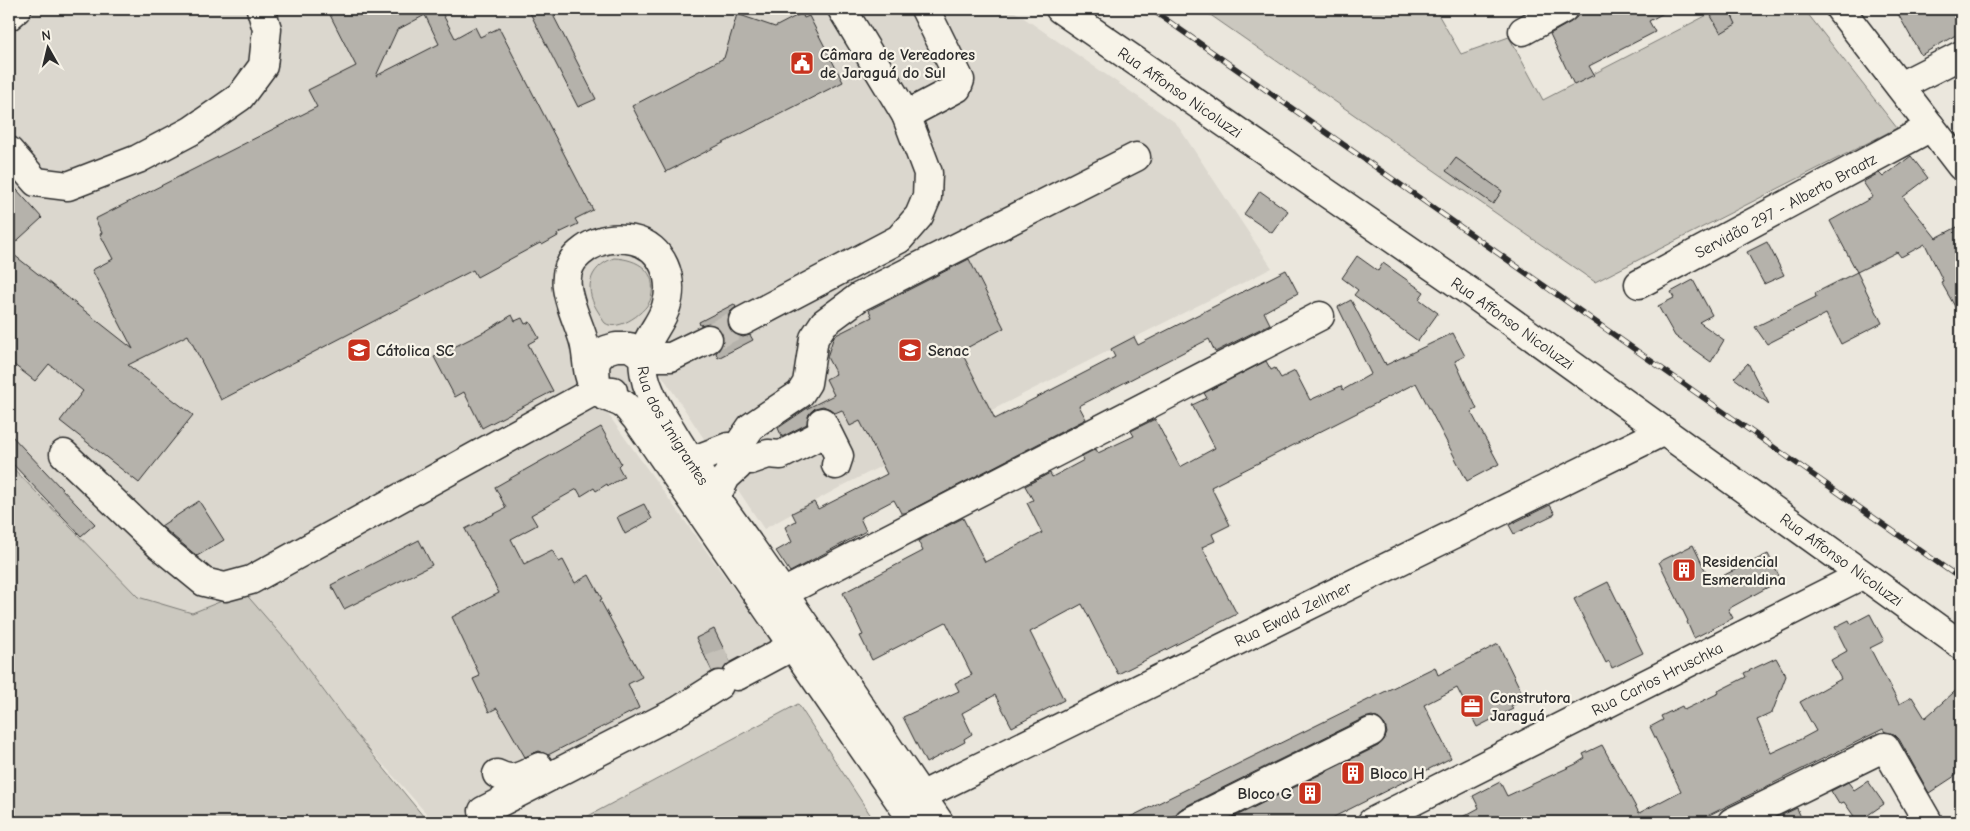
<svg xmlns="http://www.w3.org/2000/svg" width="1970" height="831" viewBox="0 0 1970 831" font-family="'Comic Neue',sans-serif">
	<rect width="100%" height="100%" fill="#ebe7dd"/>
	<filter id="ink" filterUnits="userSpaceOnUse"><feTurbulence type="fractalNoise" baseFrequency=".02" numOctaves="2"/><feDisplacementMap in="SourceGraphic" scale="10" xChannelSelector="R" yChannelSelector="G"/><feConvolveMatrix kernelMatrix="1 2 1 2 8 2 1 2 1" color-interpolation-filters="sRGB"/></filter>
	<g filter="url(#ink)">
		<!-- built -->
		<path fill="#dbd7ce" d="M9,9H1011L1176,123L1272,268L844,485L764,529L661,374L602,406L789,666L487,822H434L355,733L289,644L9,714Z"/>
		<!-- green -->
		<g fill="#cbc8bf" stroke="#7b7a75">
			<path d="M1209,9H1435L1461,54L1509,37L1543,100L1719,9H1804L1897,128L1595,282L1209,14Z"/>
			<path d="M614,258C638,259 658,271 651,298C648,311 618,333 605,323C603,321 601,316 599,313C584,291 587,268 614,258Z"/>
			<path d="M9,464L138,597L192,613L244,592L289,644L355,733L428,822H9Z"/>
			<path d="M798,704L875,822H577Z"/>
		</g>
		<!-- building -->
		<g fill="#b5b2ab" stroke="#2b2b2b" fill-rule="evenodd">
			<path d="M327,9H440L455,38L475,27L480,37L499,28L593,210L575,219L578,224L557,234L558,236L542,245L540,243L477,277L473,270L221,400L188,335L128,365L193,415L139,483L60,421L83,391L49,364L35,381L9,361V251L133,349L92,270L113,259L100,234L102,233L95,219L317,107L308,90L356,66ZM425,15L439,44L376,76L397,30Z"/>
			<path d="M528,9H550L596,99L578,107Z"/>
			<path d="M1579,9H1597L1600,15L1614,9H1671L1649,21L1655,32L1589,66L1594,75L1574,85L1550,34L1571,22L1577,17Z"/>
			<path d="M1725,9H1729L1736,24L1721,33L1711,16Z"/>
			<path d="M1908,9H1961V32L1921,55L1898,14Z"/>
			<path d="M802,13L804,18L809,16L843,82L666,172L632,106L724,58L737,14L775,27Z"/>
			<path d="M1911,156L1928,178L1903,197L1936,238L1961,225V317L1941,282L1943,281L1925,244L1901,257L1897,252L1857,272L1830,221L1873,197L1863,182L1879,173L1883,177Z"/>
			<path d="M1456,158L1502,191L1493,204L1446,171Z"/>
			<path d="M9,181L42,218L9,248Z"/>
			<path d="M1260,191L1288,211L1272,233L1244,214Z"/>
			<path d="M1767,242L1784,275L1764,284L1747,252Z"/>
			<path d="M1357,256L1378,271L1383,263L1424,292L1419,299L1438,313L1418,341L1354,295L1358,290L1342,278Z"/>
			<path d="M969,259L1004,328L961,351L995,419L1115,357L1111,349L1134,337L1138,345L1286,270L1298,293L1264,312L1270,324L1215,352L1209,339L1079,406L1086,419L905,513H901L894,500L860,518L866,531L790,572L776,551L792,542L785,527L796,521L792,513L814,502L818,509L887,474L860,421L850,426L842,410L835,413L830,409L823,406L815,408L809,414L807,424L782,437L778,428L806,409L834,395L826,379L836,374L827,357L834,336L872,317L869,310Z"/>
			<path d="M1857,272L1882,323L1841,344L1826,314L1767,344L1755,327L1816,297L1815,293Z"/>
			<path d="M1693,280L1712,315L1699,322L1724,340L1711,362L1675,336L1658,306L1674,298L1671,292Z"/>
			<path d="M1351,300L1384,363L1385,362L1386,365L1453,333L1465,356L1455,361L1477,409L1471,412L1499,464L1467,481L1416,383L1211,487L1230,525L1212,534L1215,541L1202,547L1237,614L1118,674L1082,604L1030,632L1064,700L1012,727L995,695L962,713L972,734L964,739L965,742L926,763L903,717L959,691L955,683L972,675L946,622L872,660L860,636L863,635L843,593L923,551L918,541L963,518L985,562L1042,533L1027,503L1033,500L1025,486L1050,473L1052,477L1084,460L1082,456L1096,449L1098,453L1134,436L1131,431L1155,419L1180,467L1215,448L1192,405L1207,398L1204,393L1266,361L1271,370L1275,368L1281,378L1295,371L1310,400L1341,386L1343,390L1371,374L1338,307Z"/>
			<path d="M734,304L736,307L730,312L727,320L729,328L735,334L743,337L750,335L753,340L718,358L716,353L721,347L723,341L722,332L716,326L709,323L700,325L699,322Z"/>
			<path d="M512,315L515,321L522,318L525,324L530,322L539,338L528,344L553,391L482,428L464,392L455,397L434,357L486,331Z"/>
			<path d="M1748,363L1769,404L1734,378Z"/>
			<path d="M601,427L621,463L618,466L624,477L608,486L607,484L596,491L594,488L581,496L577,489L531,515L537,525L511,539L524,564L552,550L559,562L563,560L575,583L589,575L602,599L600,600L642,677L628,684L639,708L548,755L539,751L525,757L497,708L489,712L473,679L480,676L452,617L499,593L465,529L506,508L495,487Z"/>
			<path d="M9,433L95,524L81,536L9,460Z"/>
			<path d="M199,501L224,540L197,556L161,526Z"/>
			<path d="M644,504L652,519L625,534L617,517Z"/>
			<path d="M1550,505L1555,514L1514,534L1509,525Z"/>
			<path d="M419,540L432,565L344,609L331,585Z"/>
			<path d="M1693,545L1709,578L1713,577L1714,580L1768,554L1781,580L1728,609L1733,618L1694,638L1687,622L1688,621L1659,562Z"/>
			<path d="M1608,582L1643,653L1612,668L1609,661L1606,663L1574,599Z"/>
			<path d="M1870,614L1884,641L1870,648L1899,704L1912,697L1925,718L1961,686V772L1929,793L1899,739L1894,734L1885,732L1883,729L1695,822H1453L1479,808L1473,796L1500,782L1507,796L1576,764L1585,758L1583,754L1602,745L1639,813L1681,791L1650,727L1663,720L1661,716L1682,706L1684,710L1719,693L1718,691L1746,677L1744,673L1776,658L1786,676L1772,713L1757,720L1771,753L1801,739L1816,731L1800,702L1841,679L1831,660L1847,651L1835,627L1849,620L1851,624Z"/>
			<path d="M714,629L730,662L723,670L712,671L696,638Z"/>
			<path d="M1498,644L1525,699L1511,706L1513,709L1477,727L1457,688L1424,705L1451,758L1324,822H1224L1378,746L1384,740L1387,733L1385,725L1379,719L1372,716L1364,718L1182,808L1175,815L1161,822H1120L1435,667L1438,675Z"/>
			<path d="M1868,781L1884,804L1858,822L1844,802L1839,804L1831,791L1848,782L1854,790Z"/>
			<path d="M1797,808L1803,822H1785L1782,815Z"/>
		</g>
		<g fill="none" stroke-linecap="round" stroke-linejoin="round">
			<!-- minor-tunnel -->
			<g stroke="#c5c1b9" stroke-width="28" stroke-dasharray="28 14" stroke-linecap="butt">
				<path d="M708,339L743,321"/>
				<path d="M711,669L730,661"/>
			</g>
			<!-- minor casing -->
			<g stroke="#2b2b2b" stroke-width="31">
				<g id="minor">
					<path id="s1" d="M1060,9L1473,294L1961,645"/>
					<path d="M1840,9L1961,166"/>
					<path d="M9,16L17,9"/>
					<path d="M1523,31L1563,9"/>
					<path d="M1900,86L1961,55"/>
					<path d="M906,115L957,88L960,80L925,9"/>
					<path d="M9,151L36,182L68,186L138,159L191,131L240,97L263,66L267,29L261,9"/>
					<path id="s2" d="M1639,284L1931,127"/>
					<path d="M743,321L899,239L919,216L927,197L928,173L906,115L842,9"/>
					<path d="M596,384L595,367L597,359L606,350L616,347H630L644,357H671L708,339"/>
					<path d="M822,422L839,456L836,465"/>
					<path d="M742,440L751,427L800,394L807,383L814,338L824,323L859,297L1136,157"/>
					<path d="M64,454L160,546L204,582L225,587L251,580L596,390L613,391"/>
					<path d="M751,460L768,454L781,455L826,432"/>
					<path d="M679,477L702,457L728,447"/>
					<path d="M716,497L726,477L738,466"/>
					<path d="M783,593L1320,316"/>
					<path d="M737,676L793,646L804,632"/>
					<path d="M497,774C513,783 524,775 539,767"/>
					<path id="s3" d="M921,796L1664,431"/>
					<path d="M483,811L678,711L719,685"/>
					<path id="s4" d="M914,822L636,418C632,414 628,407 623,404C614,398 600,397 594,388C586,374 588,357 584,342C577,315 551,276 580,253C595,240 613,236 633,240C663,246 675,280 666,307C661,324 647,336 644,354C642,366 645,381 650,392C655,406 665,420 673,433C700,478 732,520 762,563C822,648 880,736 939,822"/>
					<path d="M1189,822L1371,732"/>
					<path id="s5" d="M1372,822L1862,575"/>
					<path d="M1732,822L1885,747L1928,822"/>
				</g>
			</g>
			<!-- minor -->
			<use href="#minor" stroke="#f7f3e8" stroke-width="28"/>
			<!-- rail casing -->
			<g stroke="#2b2b2b" stroke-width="5.5">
				<path id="rail" d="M1151,9L1961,579"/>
			</g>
			<!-- rail -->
			<use href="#rail" stroke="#f7f3e8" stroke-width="4" stroke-dasharray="11" stroke-linecap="butt"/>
		</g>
	</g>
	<!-- icons -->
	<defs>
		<g id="civic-square" transform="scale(1.25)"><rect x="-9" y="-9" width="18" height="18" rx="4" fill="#c8321e" stroke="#f7f3e8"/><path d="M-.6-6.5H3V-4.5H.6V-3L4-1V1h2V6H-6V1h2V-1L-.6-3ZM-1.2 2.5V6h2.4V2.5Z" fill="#fff"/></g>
		<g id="university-square" transform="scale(1.25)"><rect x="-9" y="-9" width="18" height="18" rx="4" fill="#c8321e" stroke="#f7f3e8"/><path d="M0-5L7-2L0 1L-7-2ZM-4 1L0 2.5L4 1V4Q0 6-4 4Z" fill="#fff"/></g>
		<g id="building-square" transform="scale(1.25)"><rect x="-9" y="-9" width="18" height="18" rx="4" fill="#c8321e" stroke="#f7f3e8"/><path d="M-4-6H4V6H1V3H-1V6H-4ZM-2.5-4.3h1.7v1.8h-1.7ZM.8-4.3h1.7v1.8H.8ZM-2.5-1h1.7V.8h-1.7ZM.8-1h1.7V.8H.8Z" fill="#fff"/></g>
		<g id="office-square" transform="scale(1.25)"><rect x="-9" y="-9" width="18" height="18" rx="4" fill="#c8321e" stroke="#f7f3e8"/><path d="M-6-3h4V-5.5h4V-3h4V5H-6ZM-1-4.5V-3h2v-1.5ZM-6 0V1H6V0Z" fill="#fff"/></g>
	</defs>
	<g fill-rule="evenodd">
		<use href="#civic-square" x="802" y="63"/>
		<use href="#university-square" x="359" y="350"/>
		<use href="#university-square" x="910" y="350"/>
		<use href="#building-square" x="1684" y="570"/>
		<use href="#office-square" x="1472" y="706"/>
		<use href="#building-square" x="1353" y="773"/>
		<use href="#building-square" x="1310" y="793"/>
	</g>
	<g text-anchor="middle" stroke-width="4.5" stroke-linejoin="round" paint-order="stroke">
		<!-- poi labels -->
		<g font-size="16" font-weight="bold" fill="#2b2b2b" stroke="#f7f3e8" text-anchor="start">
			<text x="820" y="60">Câmara de Vereadores<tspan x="820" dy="18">de Jaraguá do Sul</tspan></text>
			<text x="376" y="356">Cátolica SC</text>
			<text x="928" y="356">Senac</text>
			<text x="1702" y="567">Residencial<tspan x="1702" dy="18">Esmeraldina</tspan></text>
			<text x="1490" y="703">Construtora<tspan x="1490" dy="18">Jaraguá</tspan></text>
			<text x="1370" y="779">Bloco H</text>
			<text x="1292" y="799" text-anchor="end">Bloco G</text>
		</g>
		<!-- street labels -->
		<g font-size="16" fill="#2b2b2b" stroke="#f7f3e8">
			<text dy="6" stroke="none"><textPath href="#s1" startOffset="146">Rua Affonso Nicoluzzi</textPath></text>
			<text dy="6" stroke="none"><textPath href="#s2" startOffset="166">Servidão 297 - Alberto Braatz</textPath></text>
			<text dy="6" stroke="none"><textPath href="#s1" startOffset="551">Rua Affonso Nicoluzzi</textPath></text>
			<text dy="6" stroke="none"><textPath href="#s4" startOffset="958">Rua dos Imigrantes</textPath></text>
			<text dy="6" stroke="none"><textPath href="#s1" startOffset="956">Rua Affonso Nicoluzzi</textPath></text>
			<text dy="6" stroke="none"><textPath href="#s3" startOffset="414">Rua Ewald Zellmer</textPath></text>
			<text dy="6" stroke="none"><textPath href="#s5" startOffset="319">Rua Carlos Hruschka</textPath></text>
		</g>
	</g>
	<!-- margin -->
	<rect width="1970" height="831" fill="none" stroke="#f7f3e8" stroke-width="30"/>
	<rect x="15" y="15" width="1940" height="801" fill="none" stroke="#2b2b2b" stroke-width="2" filter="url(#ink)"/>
	<!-- north arrow -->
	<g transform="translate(48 48) rotate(352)" stroke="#f7f3e8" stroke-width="4" paint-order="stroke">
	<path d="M0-4L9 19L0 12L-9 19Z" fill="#2b2b2b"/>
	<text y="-8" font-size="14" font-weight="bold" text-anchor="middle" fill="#2b2b2b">N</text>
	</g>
</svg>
